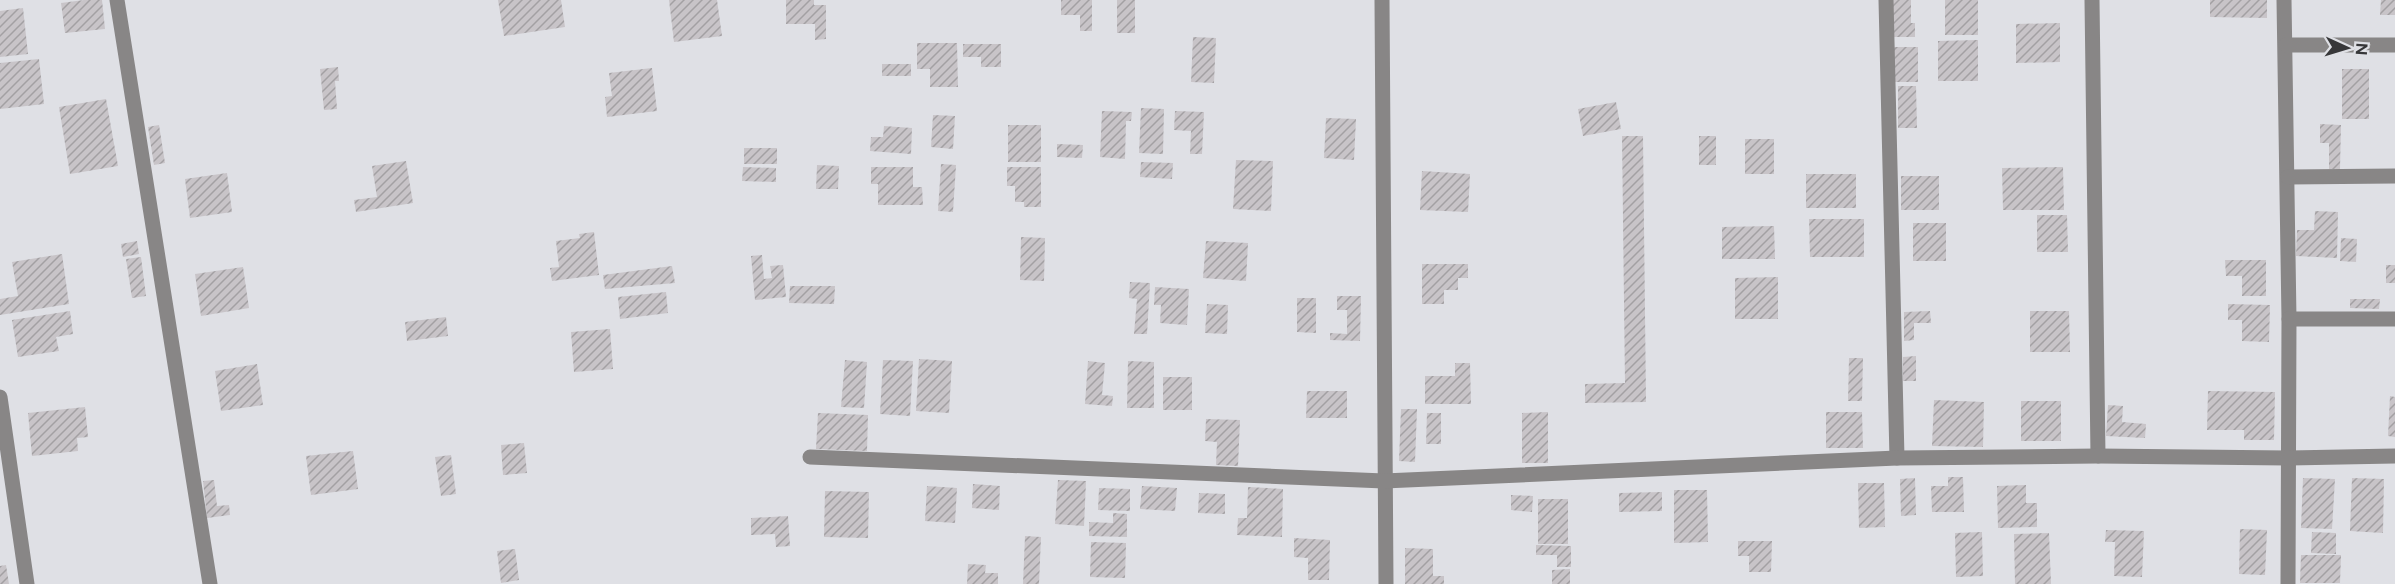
<svg xmlns="http://www.w3.org/2000/svg" width="2395" height="584" viewBox="0 0 2395 584" font-family="Figtree,sans-serif">
	<defs>
		<pattern id="building-hatch" width="6" height="6" patternUnits="userSpaceOnUse" patternTransform="scale(1.5)"><rect width="6" height="6" fill="#c8c4c8"/><path d="M-1 1l2-2M0 6l6-6M5 7l2-2" fill="none" stroke="#a3a0a3"/></pattern>
	</defs>
	<rect width="100%" height="100%" fill="#dfe0e5"/>
	<!-- building -->
	<g fill="url(#building-hatch)">
		<path d="M84,0H102L105,29L65,33L61,3Z"/>
		<path d="M498,0H561L565,27L504,36Z"/>
		<path d="M669,0H717L722,36L674,42Z"/>
		<path d="M786,0H814V5H826V39L815,40V24H786Z"/>
		<path d="M1061,0H1092V31H1080V15H1061Z"/>
		<rect x="1117" y="0" width="18" height="33"/>
		<path d="M1892,0H1911V23H1915V37H1892Z"/>
		<rect x="1945" y="0" width="33" height="35"/>
		<path d="M2210,0H2267V18L2210,17Z"/>
		<path d="M2381,0H2395V15H2380Z"/>
		<path d="M23,8L28,54L0,57V11Z"/>
		<path d="M2060,23V62L2016,63V24Z"/>
		<path d="M1193,37L1216,38L1214,83L1191,82Z"/>
		<path d="M1978,40V81H1938V41Z"/>
		<path d="M917,43H957L958,87H930V69H917Z"/>
		<path d="M963,44H1001V67H981V57H963Z"/>
		<rect x="1893" y="47" width="25" height="35"/>
		<path d="M39,59L44,104L0,109V63Z"/>
		<rect x="882" y="64" width="29" height="12"/>
		<path d="M338,67L339,81H335L337,109L324,110L320,69Z"/>
		<path d="M652,68L657,111L607,117L605,97L612,96L609,73Z"/>
		<rect x="2342" y="69" width="27" height="50"/>
		<path d="M1898,86H1916L1917,128H1898Z"/>
		<path d="M106,99L118,166L70,174L59,107Z"/>
		<path d="M1616,102L1621,129L1583,136L1578,109Z"/>
		<path d="M1141,108L1164,109L1163,154L1139,153Z"/>
		<path d="M1102,111L1132,112L1131,121H1126L1125,159L1100,157Z"/>
		<path d="M1175,111L1204,112L1202,154H1190L1191,131L1174,130Z"/>
		<path d="M933,115L955,116L953,149L931,147Z"/>
		<path d="M1326,118L1356,119L1354,160L1324,158Z"/>
		<path d="M2320,124L2341,125L2340,169H2329V143H2320Z"/>
		<path d="M159,125L165,163L154,165L148,127Z"/>
		<rect x="1008" y="125" width="33" height="37"/>
		<path d="M884,126L912,128L911,154L870,151L871,137H883Z"/>
		<path d="M1622,136H1643L1646,402L1585,403V384L1625,383Z"/>
		<rect x="1699" y="136" width="17" height="29"/>
		<rect x="1745" y="139" width="29" height="35"/>
		<path d="M1057,144L1083,145L1082,158L1057,157Z"/>
		<rect x="744" y="148" width="33" height="16"/>
		<path d="M1236,160L1273,161L1271,211L1233,209Z"/>
		<path d="M406,161L413,203L356,212L354,200L377,197L372,166Z"/>
		<path d="M1141,162L1173,163L1172,179L1140,177Z"/>
		<path d="M941,164L956,165L953,212L938,211Z"/>
		<path d="M817,165L839,166L838,189H816Z"/>
		<path d="M743,167L776,168V182L742,181Z"/>
		<path d="M871,167H913V187H922L923,205H878V184H871Z"/>
		<path d="M1007,167H1041V207H1024V202H1015V186H1007Z"/>
		<path d="M2063,167L2064,210H2003L2002,168Z"/>
		<path d="M1422,171L1470,174L1468,212L1420,210Z"/>
		<path d="M227,173L232,212L190,218L185,179Z"/>
		<rect x="1806" y="174" width="50" height="34"/>
		<rect x="1901" y="176" width="38" height="34"/>
		<path d="M2315,211L2338,212L2337,258L2296,256L2297,230H2314Z"/>
		<path d="M2037,215H2067L2068,252H2037Z"/>
		<path d="M1809,219H1864V257H1810Z"/>
		<rect x="1913" y="223" width="33" height="38"/>
		<path d="M1774,226L1775,259H1722V227Z"/>
		<path d="M594,232L599,275L552,281L550,268L559,267L556,241L580,238L579,234Z"/>
		<path d="M1021,237L1045,238L1044,281L1020,280Z"/>
		<path d="M2341,238L2357,239L2356,262L2340,261Z"/>
		<path d="M137,241L139,254L123,257L121,244Z"/>
		<path d="M1206,241L1248,243L1246,281L1203,278Z"/>
		<path d="M62,254L69,304L0,315V299L18,296L12,262Z"/>
		<path d="M762,255L764,279L772,278L770,266L783,265L786,297L755,300L751,256Z"/>
		<path d="M141,257L146,296L132,298L126,259Z"/>
		<path d="M2225,260H2266V296H2242V276H2226Z"/>
		<path d="M1422,264H1468V278H1458V290H1444V304H1422Z"/>
		<rect x="2386" y="265" width="9" height="18"/>
		<path d="M672,266L675,283L605,289L603,275Z"/>
		<path d="M243,267L249,308L201,316L195,274Z"/>
		<path d="M1778,277V319H1735V278Z"/>
		<path d="M1130,282L1150,283L1147,334H1134L1137,299L1129,298Z"/>
		<path d="M790,286H835L834,304L789,303Z"/>
		<path d="M1155,287L1189,289L1187,325L1160,323L1161,305H1154Z"/>
		<path d="M666,292L668,313L620,319L618,297Z"/>
		<path d="M1337,296H1361L1360,341L1330,340V333L1347,334V310H1337Z"/>
		<path d="M1297,298H1316V333L1297,332Z"/>
		<path d="M2350,299H2380L2379,309L2350,308Z"/>
		<path d="M1207,304L1228,305L1227,334L1205,333Z"/>
		<path d="M2228,304L2270,305L2269,342L2242,341V320H2228Z"/>
		<path d="M70,311L73,334L56,337L59,351L18,357L12,320Z"/>
		<path d="M1930,311L1931,323H1914V340L1904,341V312Z"/>
		<path d="M2030,311H2069L2070,352H2030Z"/>
		<path d="M446,317L448,336L407,341L405,322Z"/>
		<path d="M610,329L613,369L574,372L571,332Z"/>
		<path d="M1916,356V381H1903V357Z"/>
		<path d="M1849,358H1863L1862,401H1848Z"/>
		<path d="M919,359L952,361L949,413L916,411Z"/>
		<path d="M845,360L867,362L864,408L841,407Z"/>
		<path d="M883,360L913,361L910,416L880,414Z"/>
		<path d="M1088,361L1105,363L1102,395L1113,396L1112,406L1085,404Z"/>
		<path d="M1128,361L1154,362V408H1127Z"/>
		<path d="M1455,363H1470L1471,404H1425V376H1455Z"/>
		<path d="M257,364L263,405L221,411L215,371Z"/>
		<rect x="1163" y="377" width="29" height="33"/>
		<path d="M1307,391H1347V418H1306Z"/>
		<path d="M2208,391L2275,392L2274,440H2244V430H2207Z"/>
		<path d="M2390,396L2395,397V437L2388,436Z"/>
		<path d="M1934,400L1984,402L1983,447L1932,446Z"/>
		<rect x="2021" y="401" width="40" height="40"/>
		<path d="M2108,405L2123,406L2122,422L2146,424L2145,438L2106,436Z"/>
		<path d="M85,407L88,437L77,438L78,451L32,456L28,413Z"/>
		<path d="M1401,409H1417L1415,462L1399,461Z"/>
		<path d="M1548,412V463H1522V413Z"/>
		<path d="M1826,412H1862L1863,448H1826Z"/>
		<path d="M818,413L868,415L867,451L816,449Z"/>
		<path d="M1427,413H1441V444H1426Z"/>
		<path d="M1206,419L1240,420L1238,466L1216,465L1217,442L1205,441Z"/>
		<path d="M524,443L527,473L503,475L501,445Z"/>
		<path d="M353,451L358,489L311,495L306,456Z"/>
		<path d="M451,455L456,494L441,496L435,457Z"/>
		<path d="M1948,477H1963L1964,512H1932L1931,486H1948Z"/>
		<path d="M1915,478L1916,515L1901,516L1900,479Z"/>
		<path d="M2303,478L2335,479L2332,529L2301,528Z"/>
		<path d="M2352,478L2384,479L2383,533L2350,531Z"/>
		<path d="M214,480L217,506L229,505L230,515L207,518L203,481Z"/>
		<path d="M1058,480L1086,481L1084,526L1055,524Z"/>
		<path d="M1858,483H1884L1885,527L1859,528Z"/>
		<path d="M973,484L1000,486L999,510L972,508Z"/>
		<path d="M2026,485V503H2037V527L1998,528L1997,486Z"/>
		<path d="M927,486L957,488L955,523L925,521Z"/>
		<path d="M1142,486L1177,488L1175,511L1140,509Z"/>
		<path d="M1248,487L1283,489L1282,537L1237,535L1238,518H1247Z"/>
		<path d="M1099,488L1130,489V511L1098,510Z"/>
		<path d="M1674,490H1707L1708,542L1674,543Z"/>
		<path d="M825,491L869,492L868,538L824,537Z"/>
		<path d="M1662,492V511L1619,512V493Z"/>
		<path d="M1199,493L1225,494V514L1198,513Z"/>
		<path d="M1511,495L1533,496L1532,512L1511,510Z"/>
		<rect x="1538" y="499" width="30" height="45"/>
		<path d="M1113,513L1127,514V537L1089,536V522L1113,523Z"/>
		<path d="M788,516L790,546L776,547L775,534L751,535V518Z"/>
		<path d="M2240,529L2267,530L2265,575L2239,574Z"/>
		<path d="M2106,530L2144,531L2142,577L2114,576L2115,542H2105Z"/>
		<path d="M1982,532L1983,576L1956,577L1955,533Z"/>
		<path d="M2312,532L2336,533V554L2311,553Z"/>
		<path d="M2049,533L2051,584H2015L2014,534Z"/>
		<path d="M1025,536L1041,537L1039,584H1023Z"/>
		<path d="M1294,538L1330,540L1329,580H1308V558L1294,557Z"/>
		<path d="M1738,541H1772L1771,572H1749V556H1738Z"/>
		<path d="M1091,542L1126,543L1125,578L1090,577Z"/>
		<path d="M1536,545L1571,546V567H1557V555H1536Z"/>
		<path d="M1405,548L1433,549V576H1444V584H1405Z"/>
		<path d="M515,549L519,580L501,583L497,551Z"/>
		<path d="M2301,555H2341L2340,583H2300Z"/>
		<path d="M968,564L986,565L985,573H998V584H967Z"/>
		<path d="M6,565L9,584H0V566Z"/>
		<path d="M1570,569V584H1552V570Z"/>
	</g>
	<g fill="none" stroke-linecap="round" stroke-linejoin="round">
		<!-- minor -->
		<g stroke="#888686" stroke-width="15">
			<path d="M117,0L210,584"/>
			<path d="M1382,0L1386,584"/>
			<path d="M1886,0L1897,458"/>
			<path d="M2092,0L2098,456"/>
			<path d="M2284,0L2289,319L2288,584"/>
			<path d="M2286,45H2395"/>
			<path d="M2288,177L2395,176"/>
			<path d="M2289,319H2395"/>
			<path d="M0,397L27,584"/>
			<path d="M810,457L1384,481L1897,458L2098,456L2289,458L2395,456"/>
		</g>
	</g>
	<!-- north arrow -->
	<g transform="translate(2347 48) rotate(94)" stroke="#dfe0e5" stroke-width="4.5" paint-order="stroke">
	<path d="M0-4.5L10 22L0 15L-10 22Z" fill="#373739"/>
	<text y="-9" font-size="16" font-weight="bold" text-anchor="middle" fill="#373739">N</text>
	</g>
</svg>
